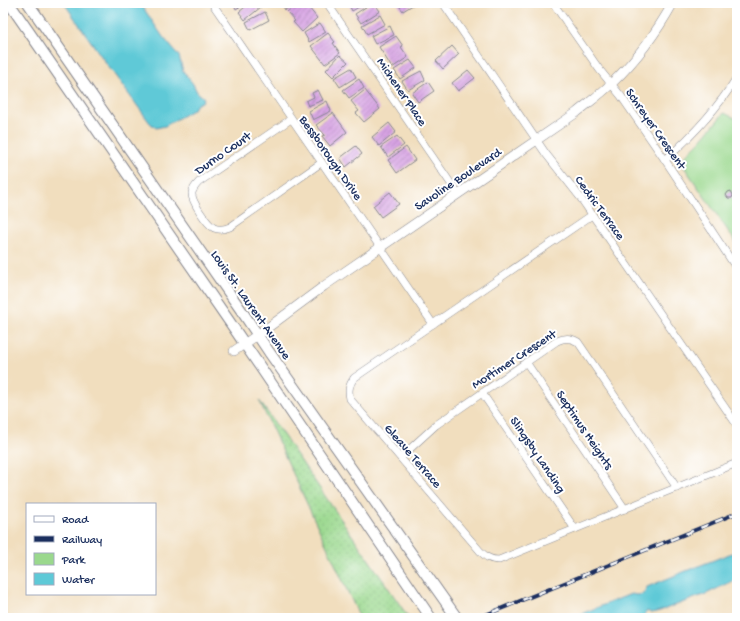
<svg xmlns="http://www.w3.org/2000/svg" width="740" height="621" viewBox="0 0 740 621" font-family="'Gochi Hand',sans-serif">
	<defs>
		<pattern id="grass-dots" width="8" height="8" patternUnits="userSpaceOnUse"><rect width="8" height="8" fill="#9ad88d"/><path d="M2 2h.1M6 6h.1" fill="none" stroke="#84ba7c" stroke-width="1.8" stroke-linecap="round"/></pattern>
		<pattern id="building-hatch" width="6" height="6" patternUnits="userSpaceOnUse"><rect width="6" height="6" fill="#d7a3e3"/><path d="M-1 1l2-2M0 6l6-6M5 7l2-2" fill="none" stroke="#ae85bb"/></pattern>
	</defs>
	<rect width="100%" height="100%" fill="#fff"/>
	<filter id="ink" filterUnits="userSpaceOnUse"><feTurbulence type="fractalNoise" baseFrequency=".025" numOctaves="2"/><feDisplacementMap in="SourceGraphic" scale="8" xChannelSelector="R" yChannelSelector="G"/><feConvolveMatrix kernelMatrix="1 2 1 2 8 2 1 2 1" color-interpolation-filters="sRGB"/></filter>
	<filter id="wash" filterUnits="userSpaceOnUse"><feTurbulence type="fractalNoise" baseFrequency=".012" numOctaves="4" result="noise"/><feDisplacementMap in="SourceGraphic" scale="16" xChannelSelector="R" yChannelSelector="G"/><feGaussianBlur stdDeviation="0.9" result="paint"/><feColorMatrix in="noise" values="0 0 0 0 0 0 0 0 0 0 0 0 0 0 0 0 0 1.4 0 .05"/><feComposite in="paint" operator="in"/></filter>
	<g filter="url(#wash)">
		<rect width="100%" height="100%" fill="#f1debe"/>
		<!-- grass -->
		<path fill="url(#grass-dots)" stroke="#5a8476" d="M259,400L409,618H360Z"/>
		<!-- park -->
		<path fill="#9ad88d" stroke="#5a8476" d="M724,113L737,119V244L680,161L701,140Z"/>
		<!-- water -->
		<g fill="#5ec9d7" stroke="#3c7c9a">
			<path d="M64,3H140L163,37L179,56L183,71L193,84L197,92L204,98L202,102L197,104L194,109L165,126L156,128L150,123L108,66Z"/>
			<path d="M737,551V579L706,594L657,612L651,613L647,611L642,618H571L631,594L637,595L643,594L647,587L686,571Z"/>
		</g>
		<g id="blocks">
			<!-- building -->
			<g fill="url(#building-hatch)">
				<path d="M233,3H246L236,9Z"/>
				<path d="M250,3H258L261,7L245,20L239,12Z"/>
				<path d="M281,3H295L285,10Z"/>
				<path d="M298,3H305L317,18L302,32L293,22L295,21L287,12Z"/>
				<path d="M348,3H366L352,11Z"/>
				<path d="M372,3H374L380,11L361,23L355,14Z"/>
				<path d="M397,3H416L403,11Z"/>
				<path d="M265,12L269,20L250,30L246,22Z"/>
				<path d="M380,15L385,24L367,34L362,25Z"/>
				<path d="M320,23L326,32L309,42L304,33Z"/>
				<path d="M390,26L394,35L375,44L371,36Z"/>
				<path d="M328,33L335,42L333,43L340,53L325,64L311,46Z"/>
				<path d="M396,36L403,46L401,47L408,57L392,68L379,47Z"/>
				<path d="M452,46L459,54L443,69L436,61Z"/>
				<path d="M340,55L348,62L333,77L326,70Z"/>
				<path d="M410,60L416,68L400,79L394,70Z"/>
				<path d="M351,68L356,77L340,87L334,78Z"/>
				<path d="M468,70L475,78L458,91L452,83Z"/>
				<path d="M421,71L425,80L408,90L402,81Z"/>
				<path d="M359,79L364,88L349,98L343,90Z"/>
				<path d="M428,82L434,91L418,102L412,93Z"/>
				<path d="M318,90L323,100L308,106L306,101L314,97L312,93Z"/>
				<path d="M365,90L380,109L364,122L356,113L359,111L351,101Z"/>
				<path d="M327,101L331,111L313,120L309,111Z"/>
				<path d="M333,113L347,132L330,146L322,136L325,135L316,125Z"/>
				<path d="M389,123L396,132L379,146L372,137Z"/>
				<path d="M397,136L404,145L388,157L381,147Z"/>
				<path d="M356,146L362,154L346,167L340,158Z"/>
				<path d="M406,147L415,160L397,173L388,160Z"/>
				<path d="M731,191L733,195L732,198H728L726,195L728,192Z"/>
				<path d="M390,192L399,204L381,217L373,206Z"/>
			</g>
		</g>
	</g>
	<g filter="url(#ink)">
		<use href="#blocks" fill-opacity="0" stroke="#86868e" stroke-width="1"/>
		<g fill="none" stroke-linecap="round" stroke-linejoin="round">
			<!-- minor casing -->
			<g stroke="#86868e" stroke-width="8">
				<g id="minor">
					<path d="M212,3L433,324"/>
					<path d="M327,3L458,194"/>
					<path d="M443,3L546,154L580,197L737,425"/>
					<path d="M553,3L599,69L621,96L665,160L737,269"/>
					<path d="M291,119L199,182C196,185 193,188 192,193C191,201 207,224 214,228C219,230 225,229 230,227L321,163"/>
					<path d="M665,160C692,136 718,108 737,77"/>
					<path d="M592,215L354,378C349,385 348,390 350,399L480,551C486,557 490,560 499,560L737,463"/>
					<path d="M526,362L625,509"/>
					<path d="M482,393L575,529"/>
					<path d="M401,457L436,425L557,341C564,338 570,337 578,342L677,488"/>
				</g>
			</g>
			<!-- tertiary casing -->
			<g stroke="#86868e" stroke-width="10">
				<path id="tertiary" d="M234,351L266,329L324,286L576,113C588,103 601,94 612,83C636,60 657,32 673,3"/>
			</g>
			<!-- secondary casing -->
			<g stroke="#86868e" stroke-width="12">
				<g id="secondary">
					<path d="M9,3L229,321L431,618"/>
					<path d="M28,3L243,313L269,352L457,618"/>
				</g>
			</g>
			<!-- minor -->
			<use href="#minor" stroke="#fff" stroke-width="7"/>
			<!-- tertiary -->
			<use href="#tertiary" stroke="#fff" stroke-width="9"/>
			<!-- secondary -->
			<use href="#secondary" stroke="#fff" stroke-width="10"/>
			<!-- rail casing -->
			<g stroke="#1b2f5e" stroke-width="4">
				<path id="rail" d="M478,618L737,513"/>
			</g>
			<!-- rail -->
			<use href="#rail" stroke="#fff" stroke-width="2.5" stroke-dasharray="8" stroke-linecap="butt"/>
		</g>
	</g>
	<g text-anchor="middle" stroke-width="4" stroke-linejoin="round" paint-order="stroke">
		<!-- street labels -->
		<g font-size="13" fill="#1b2f5e" stroke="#fff">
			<text transform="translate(403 91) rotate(56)" y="5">Michener Place</text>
			<text transform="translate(657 128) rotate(55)" y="5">Schreyer Crescent</text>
			<text transform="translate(222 152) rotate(-35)" y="5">Durno Court</text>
			<text transform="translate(332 157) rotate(55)" y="5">Bessborough Drive</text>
			<text transform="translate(457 178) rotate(-34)" y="5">Savoline Boulevard</text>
			<text transform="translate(601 207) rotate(54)" y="5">Cedric Terrace</text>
			<text transform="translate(252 304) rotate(55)" y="5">Louis St. Laurent Avenue</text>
			<text transform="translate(513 358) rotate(-33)" y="5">Mortimer Crescent</text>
			<text transform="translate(586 429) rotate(56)" y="5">Septimus Heights</text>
			<text transform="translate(539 454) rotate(56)" y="5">Slingsby Landing</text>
			<text transform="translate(414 455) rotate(49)" y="5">Gleave Terrace</text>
		</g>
	</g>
	<!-- margin -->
	<rect width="740" height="621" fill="none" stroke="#fff" stroke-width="16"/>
	<!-- legend -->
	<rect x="26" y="503" width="130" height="92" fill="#ffffff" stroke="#a4acbf"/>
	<rect x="34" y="516" width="20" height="6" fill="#ffffff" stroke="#a4acbf"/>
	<text x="62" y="523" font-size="12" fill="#1b2f5e">Road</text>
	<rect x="34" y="536" width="20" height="6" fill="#1b2f5e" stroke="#a4acbf"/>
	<text x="62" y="543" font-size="12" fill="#1b2f5e">Railway</text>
	<rect x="34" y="553" width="20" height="12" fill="#9ad88d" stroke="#a4acbf"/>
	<text x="62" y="563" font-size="12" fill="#1b2f5e">Park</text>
	<rect x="34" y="573" width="20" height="12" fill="#5ec9d7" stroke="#a4acbf"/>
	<text x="62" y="583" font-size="12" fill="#1b2f5e">Water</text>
</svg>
